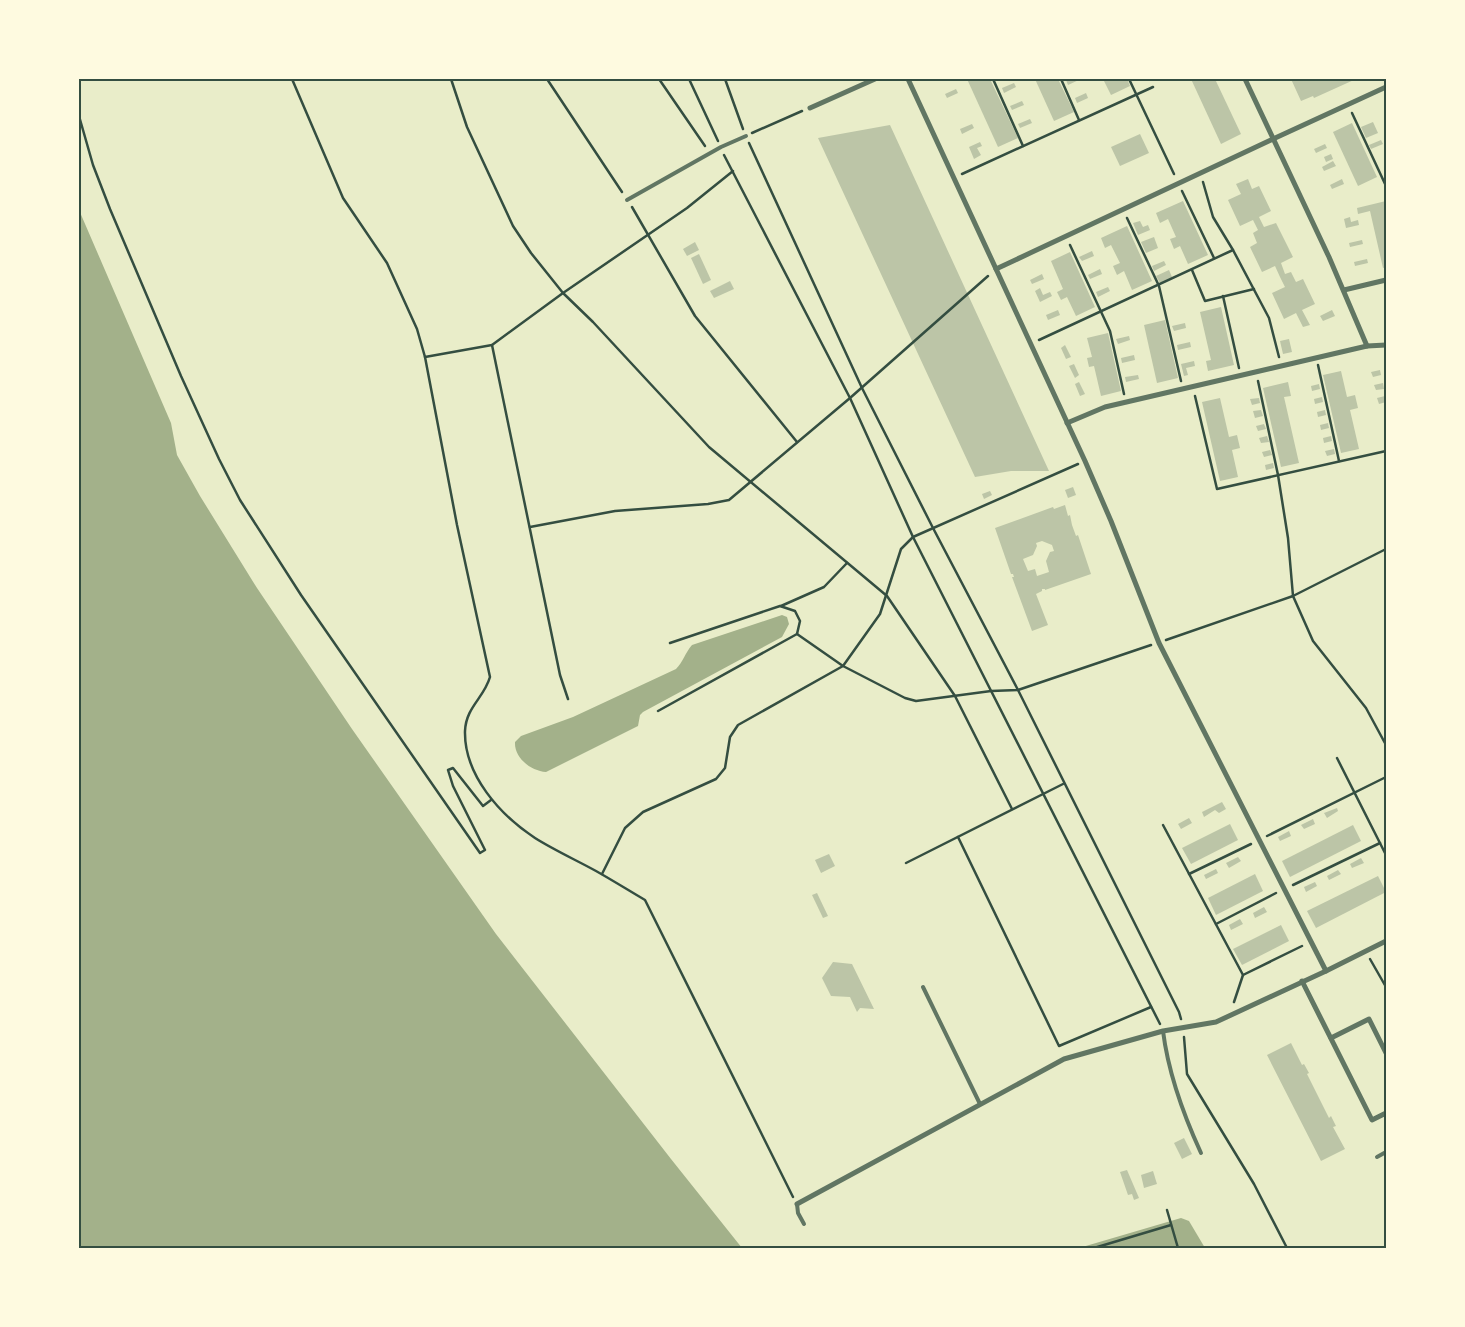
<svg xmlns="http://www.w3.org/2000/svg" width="1465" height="1327" viewBox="0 0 1465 1327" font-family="Karla,sans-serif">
	<rect width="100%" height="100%" fill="#e9edc9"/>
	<!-- water -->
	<g fill="#a3b18a">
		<path d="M79,210L171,423L177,455L200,496L257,588L352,729L496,934L671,1159L742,1248H79Z"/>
		<path d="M782,615L787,617L789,624L782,637L643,712L640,715L638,726L546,772C531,771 514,758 515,742L521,736L573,717L676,669C683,662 685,653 692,645Z"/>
		<path d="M1181,1218L1189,1221L1205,1248H1079Z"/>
	</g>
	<!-- building -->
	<g fill="#bcc5a7" fill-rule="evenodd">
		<path d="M967,79H990L1018,138L998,147Z"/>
		<path d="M1035,79H1058L1074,112L1054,121Z"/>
		<path d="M1069,79H1081L1068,85L1066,80Z"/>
		<path d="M1103,79H1127L1130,86L1111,95Z"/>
		<path d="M1191,79H1215L1241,134L1221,144Z"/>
		<path d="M1291,79H1356L1314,98L1313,96L1301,101Z"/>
		<path d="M1014,83L1016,87L1004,93L1002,88Z"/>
		<path d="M956,89L958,93L947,98L945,94Z"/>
		<path d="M1086,93L1088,98L1077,103L1075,98Z"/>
		<path d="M1022,101L1024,105L1012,110L1010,106Z"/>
		<path d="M1030,119L1032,123L1020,128L1018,124Z"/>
		<path d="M1373,122L1378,133L1366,138L1361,127Z"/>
		<path d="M1352,123L1377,177L1358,186L1333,132Z"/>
		<path d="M972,124L974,128L962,134L960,129Z"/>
		<path d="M890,125L1049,471H1011L975,477L818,138Z"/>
		<path d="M1140,134L1149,153L1120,166L1111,147Z"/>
		<path d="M1381,140L1383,144L1371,149L1369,145Z"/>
		<path d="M980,142L982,146L977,148L981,155L974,159L969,147Z"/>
		<path d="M1325,144L1327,148L1316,153L1314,149Z"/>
		<path d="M1331,154L1333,159L1326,162L1324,157Z"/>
		<path d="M1333,161L1336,166L1324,171L1322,167Z"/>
		<path d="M1248,179L1252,189L1259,186L1271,211L1259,217L1264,227L1276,223L1293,257L1281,263L1285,274L1291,272L1296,282L1303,279L1315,304L1302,310L1310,325L1303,327L1296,313L1284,319L1272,293L1285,287L1280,277L1275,266L1262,272L1250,247L1257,243L1253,233L1258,230L1253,220L1240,226L1228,200L1241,194L1236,184Z"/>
		<path d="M1342,179L1344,184L1332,189L1330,185Z"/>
		<path d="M1183,201L1208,255L1188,264L1180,246L1174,249L1170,239L1176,237L1168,219L1160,223L1156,213Z"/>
		<path d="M1386,201V267L1383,268L1370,211L1358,214L1357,208Z"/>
		<path d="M1350,217L1351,222L1358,220L1359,225L1346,228L1344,219Z"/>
		<path d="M1140,221L1143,227L1148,225L1150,230L1138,235L1133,223Z"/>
		<path d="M1127,226L1152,281L1132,290L1124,271L1117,275L1113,266L1120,263L1111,245L1105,248L1101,238Z"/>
		<path d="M1154,237L1158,248L1146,253L1141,242Z"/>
		<path d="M1362,240L1363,244L1350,247L1349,243Z"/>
		<path d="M695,242L699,250L687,256L683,249Z"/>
		<path d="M1092,251L1094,256L1082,261L1079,257Z"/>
		<path d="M1070,252L1095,307L1076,316L1067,297L1061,300L1057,292L1063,289L1051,261Z"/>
		<path d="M699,254L711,280L703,284L691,258Z"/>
		<path d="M1367,259L1368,263L1355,266L1354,262Z"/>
		<path d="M1164,261L1166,265L1154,271L1152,266Z"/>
		<path d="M1100,269L1102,274L1090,279L1088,275Z"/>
		<path d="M1169,270L1172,277L1160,283L1156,276Z"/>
		<path d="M1042,274L1044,279L1032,284L1030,280Z"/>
		<path d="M730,281L734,289L714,298L710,291Z"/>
		<path d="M1108,287L1110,291L1098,297L1096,292Z"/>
		<path d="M1040,288L1043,295L1050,292L1052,296L1040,302L1035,291Z"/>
		<path d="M1221,307L1234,365L1208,371L1206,361L1211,360L1200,312Z"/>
		<path d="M1058,310L1060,315L1048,320L1046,315Z"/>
		<path d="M1332,310L1335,316L1323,321L1320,316Z"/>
		<path d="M1165,320L1178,378L1157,383L1144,325Z"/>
		<path d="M1185,323L1186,328L1174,331L1172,326Z"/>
		<path d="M1108,333L1121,391L1101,396L1094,366L1089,367L1087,358L1092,357L1087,338Z"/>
		<path d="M1129,336L1130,340L1118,344L1116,339Z"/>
		<path d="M1289,339L1292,352L1283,354L1280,341Z"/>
		<path d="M1190,342L1191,347L1178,350L1177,345Z"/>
		<path d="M1065,345L1071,357L1066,359L1061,348Z"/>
		<path d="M1134,355L1135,360L1122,363L1121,358Z"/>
		<path d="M1194,361L1195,366L1186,368L1188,375L1184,376L1181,364Z"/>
		<path d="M1074,364L1079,375L1075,378L1069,366Z"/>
		<path d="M1380,370L1381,375L1373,377L1371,372Z"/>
		<path d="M1341,371L1347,397L1355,395L1358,408L1350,410L1359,449L1341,453L1323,375Z"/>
		<path d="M1138,375L1139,379L1126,382L1125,377Z"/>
		<path d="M1079,382L1085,394L1080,396L1075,384Z"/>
		<path d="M1288,382L1291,396L1284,397L1299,463L1281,467L1263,388Z"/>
		<path d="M1383,383L1384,389L1376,390L1374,385Z"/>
		<path d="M1319,384L1320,389L1312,391L1311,386Z"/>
		<path d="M1385,396L1386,402L1379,404L1377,398Z"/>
		<path d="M1322,397L1323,402L1315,404L1314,399Z"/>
		<path d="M1220,398L1229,437L1237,435L1240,448L1232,450L1238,477L1220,481L1202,402Z"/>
		<path d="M1259,398L1260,403L1252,405L1250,399Z"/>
		<path d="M1261,410L1263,416L1255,418L1253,411Z"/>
		<path d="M1325,410L1326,415L1318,417L1317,412Z"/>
		<path d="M1328,423L1329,428L1321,430L1320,425Z"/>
		<path d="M1264,424L1266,429L1258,431L1256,426Z"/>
		<path d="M1267,436L1269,442L1261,443L1259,438Z"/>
		<path d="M1331,436L1332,441L1324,443L1323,438Z"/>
		<path d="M1334,449L1335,454L1327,456L1325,451Z"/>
		<path d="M1270,450L1272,455L1264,457L1262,452Z"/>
		<path d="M1273,463L1274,468L1266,470L1265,465Z"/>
		<path d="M1073,487L1076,495L1068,498L1065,490Z"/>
		<path d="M990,491L992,495L984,499L982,494Z"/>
		<path d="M1065,505L1068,516L1070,515L1072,525L1076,536L1078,535L1091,574L1045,590V589H1042V591L1036,594L1048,625L1032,631L1012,577H1014L1013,574H1011L995,528L1053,507L1054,509ZM1042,541L1052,545L1054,551L1050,552L1046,561L1049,572L1037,576L1035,569L1028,571L1023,559L1033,555L1037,546L1036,543Z"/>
		<path d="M1222,802L1226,809L1219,813L1215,810L1204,817L1202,812Z"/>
		<path d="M1337,808L1338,811L1327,818L1324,813Z"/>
		<path d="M1189,818L1192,823L1181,829L1178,824Z"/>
		<path d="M1313,819L1315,824L1304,829L1301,825Z"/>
		<path d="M1230,824L1238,840L1191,864L1182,848Z"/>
		<path d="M1353,825L1361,841L1290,877L1282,861Z"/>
		<path d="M1289,831L1291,836L1280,841L1278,837Z"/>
		<path d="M829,854L835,866L821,873L815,860Z"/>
		<path d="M1238,857L1241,861L1229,868L1226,863Z"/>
		<path d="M1361,858L1364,863L1352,868L1350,864Z"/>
		<path d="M1216,869L1218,873L1206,879L1204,875Z"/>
		<path d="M1338,870L1341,874L1329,880L1327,876Z"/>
		<path d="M1255,874L1263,891L1216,915L1208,898Z"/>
		<path d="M1378,876L1386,892L1316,928L1307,911Z"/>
		<path d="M1315,882L1317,886L1306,892L1304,887Z"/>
		<path d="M817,893L828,916L823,918L812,895Z"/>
		<path d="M1264,907L1267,912L1255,918L1253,913Z"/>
		<path d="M1240,919L1243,924L1231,930L1229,925Z"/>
		<path d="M1281,925L1289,941L1242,965L1233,949Z"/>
		<path d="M833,962L852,964L874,1009L860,1008L857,1012L850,997L831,996L822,978Z"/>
		<path d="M1291,1043L1302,1065L1304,1064L1309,1073L1307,1074L1329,1118L1331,1116L1336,1126L1333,1127L1345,1149L1321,1161L1267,1055Z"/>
		<path d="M1184,1138L1192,1154L1182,1159L1174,1143Z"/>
		<path d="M1127,1170L1139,1198L1134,1200L1132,1194L1128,1195L1120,1172Z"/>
		<path d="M1153,1171L1157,1184L1144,1188L1141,1175Z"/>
	</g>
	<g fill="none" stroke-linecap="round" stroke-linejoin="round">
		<!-- path -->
		<g stroke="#344e41" stroke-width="2.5">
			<path d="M292,79L343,198L387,263L417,329L425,357L457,525L490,677C484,698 466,707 465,731C464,775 500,815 535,838C554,850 576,860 596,871C612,880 628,890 645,900L793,1197"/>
			<path d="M451,79L467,127L513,226L531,253L563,293L593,322L709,447L887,596L955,696L1012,809"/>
			<path d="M547,79L622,192"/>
			<path d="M659,79L705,146"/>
			<path d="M689,79L718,141"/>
			<path d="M725,79L743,129"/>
			<path d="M993,79L1023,146"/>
			<path d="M1061,79L1079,120"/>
			<path d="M1129,79L1174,174"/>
			<path d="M1352,113L1386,186"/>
			<path d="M79,116L93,165L110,209L181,376L219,459L240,500L301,595L480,853L485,850L453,786L448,770L453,768L483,806L491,800"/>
			<path d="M752,133L802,111"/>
			<path d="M749,143L862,388L933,528L1018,690L1179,1012L1181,1019"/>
			<path d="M724,155L850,398L913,537L1160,1024"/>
			<path d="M962,174L1153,87"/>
			<path d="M1203,182L1213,217L1233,250L1269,318L1279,357"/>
			<path d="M1182,191L1214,258"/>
			<path d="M632,207L695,316L797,442"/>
			<path d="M1127,218L1159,286L1181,381"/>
			<path d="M1070,245L1110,331L1124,394"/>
			<path d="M1192,270L1205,301L1254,289"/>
			<path d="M1223,296L1239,368"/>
			<path d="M1039,340L1233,250"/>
			<path d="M492,345L560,675L568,699"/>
			<path d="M425,357L492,345L563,293L687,208L733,171"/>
			<path d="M1318,365L1339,461"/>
			<path d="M1258,381L1278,475L1288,538L1293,596L1313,641L1366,708L1386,745"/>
			<path d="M1195,396L1217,489L1386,451"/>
			<path d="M530,527L615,511L708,504L729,500L850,398L988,276"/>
			<path d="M781,606L824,587L847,563"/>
			<path d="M797,634L843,666L905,698L916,701L991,691L1018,690L1151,645"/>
			<path d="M1166,640L1293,596L1386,549"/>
			<path d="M658,711L797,634L800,621L795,611L780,606L670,643"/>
			<path d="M1337,758L1386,855"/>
			<path d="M1163,825L1243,975"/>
			<path d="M1267,836L1386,777"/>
			<path d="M958,837L1059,1046L1151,1007"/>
			<path d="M906,863L1063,784"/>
			<path d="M602,874L625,828L643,812L716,779L725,768L730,737L738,725L843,666L880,614L901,549L913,537L1078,464"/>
			<path d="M1189,874L1251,844"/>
			<path d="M1293,885L1380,843"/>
			<path d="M1216,924L1276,893"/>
			<path d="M1370,959L1386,987"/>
			<path d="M1234,1002L1243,975L1302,946"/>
			<path d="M1184,1037L1187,1074L1254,1184L1287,1248"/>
			<path d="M1167,1210L1178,1248"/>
			<path d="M1094,1248L1171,1225"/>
		</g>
		<!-- service -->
		<g stroke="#617663" stroke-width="4">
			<path d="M627,200L721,147L746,136"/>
			<path d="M923,987L980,1104"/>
			<path d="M1163,1031C1168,1071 1184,1116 1201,1153"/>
			<path d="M1377,1157L1386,1152"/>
			<path d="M797,1204L798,1213L804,1224"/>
		</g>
		<!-- minor -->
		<g stroke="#617663" stroke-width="5">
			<path d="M908,79L1085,461L1111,521L1159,643L1326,971"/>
			<path d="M1245,79L1329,257L1367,346L1386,345"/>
			<path d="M810,108L875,79"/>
			<path d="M996,269L1273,139L1386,87"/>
			<path d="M1344,290L1386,280"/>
			<path d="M1067,423L1105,407L1367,346"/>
			<path d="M1302,981L1372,1120L1386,1113"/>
			<path d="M1331,1038L1369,1019L1386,1053"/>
			<path d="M797,1204L1064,1059L1163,1031L1216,1022L1326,971L1386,941"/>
		</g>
	</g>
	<!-- border -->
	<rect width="1465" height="1327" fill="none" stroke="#fefae0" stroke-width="160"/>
	<rect x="80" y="80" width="1305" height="1167" fill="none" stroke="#344e41" stroke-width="2"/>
</svg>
